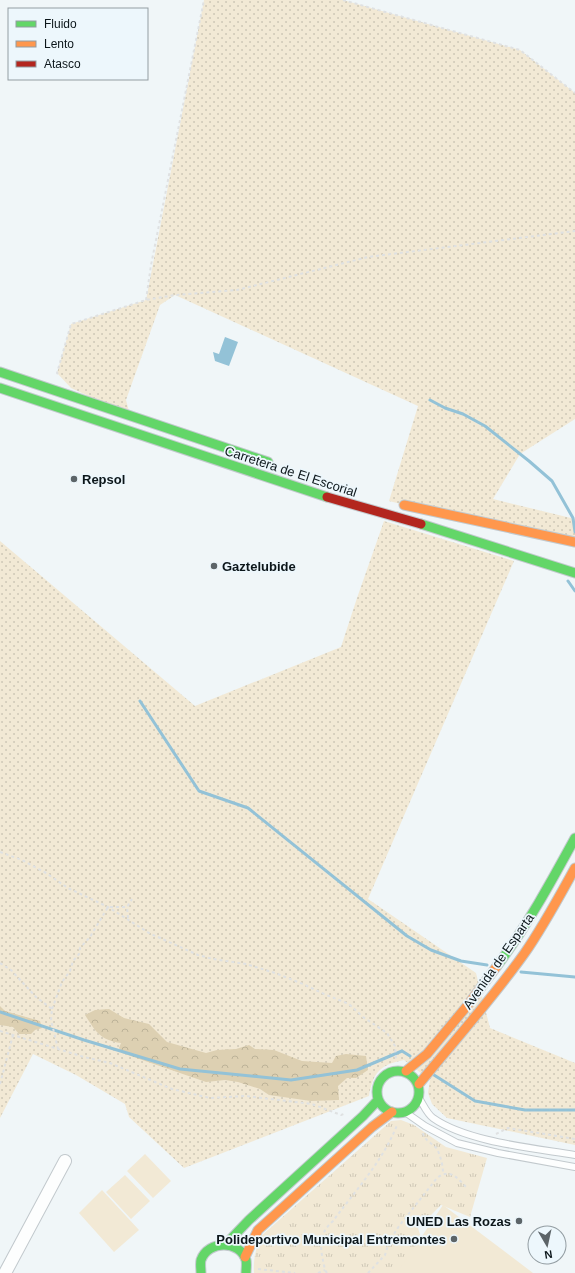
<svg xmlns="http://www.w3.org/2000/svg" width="575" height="1273" viewBox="0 0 575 1273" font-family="Helvetica,sans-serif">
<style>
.grass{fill:url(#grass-dots)}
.forest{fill:url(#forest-crowns)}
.park{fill:url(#park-tufts)}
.pitch{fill:#f2e9d5}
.water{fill:#93c2d7}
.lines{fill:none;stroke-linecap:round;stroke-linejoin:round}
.stream{stroke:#93c2d7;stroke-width:3}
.lane-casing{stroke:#c2c9cd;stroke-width:8}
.street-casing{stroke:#c2c9cd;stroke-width:14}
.fast-casing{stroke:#c2c9cd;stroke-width:11}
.slow-casing{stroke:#c2c9cd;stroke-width:11}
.jam-casing{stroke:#c2c9cd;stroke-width:11}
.path{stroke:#dfe1e2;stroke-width:2;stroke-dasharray:3 3;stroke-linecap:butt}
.lane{stroke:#fdfefe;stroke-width:6}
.street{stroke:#fdfefe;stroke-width:12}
.fast{stroke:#63d668;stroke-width:9}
.slow{stroke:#ff974d;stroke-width:9}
.jam{stroke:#b3261e;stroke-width:9}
.poi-dot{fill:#5c6468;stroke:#edf7fc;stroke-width:1.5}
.labels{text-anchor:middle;stroke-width:3.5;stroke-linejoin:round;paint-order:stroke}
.street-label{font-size:13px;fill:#0c161a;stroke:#edf7fc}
.poi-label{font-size:13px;font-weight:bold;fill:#0c161a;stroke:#edf7fc;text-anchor:start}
</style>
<defs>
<pattern id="grass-dots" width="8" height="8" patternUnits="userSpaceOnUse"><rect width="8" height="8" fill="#f2e9d5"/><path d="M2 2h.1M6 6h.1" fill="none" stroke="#cec7b6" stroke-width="1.8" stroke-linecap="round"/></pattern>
<pattern id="forest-crowns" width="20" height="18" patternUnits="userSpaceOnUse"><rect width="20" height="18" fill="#ddd0b2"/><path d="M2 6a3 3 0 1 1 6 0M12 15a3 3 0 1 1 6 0" fill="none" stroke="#bcb298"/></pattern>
<pattern id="park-tufts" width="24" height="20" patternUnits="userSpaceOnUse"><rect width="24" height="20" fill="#f2e9d5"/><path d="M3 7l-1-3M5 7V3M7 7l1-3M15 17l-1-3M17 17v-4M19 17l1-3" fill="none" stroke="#cec7b6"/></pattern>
</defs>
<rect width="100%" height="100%" fill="#f0f6f8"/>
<path class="grass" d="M 204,0 L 343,0 L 520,50 L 575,93 L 575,419 L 520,454 L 493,499 L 575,519 L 575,542 L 401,504 L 389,501 L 418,406 L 175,295 L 160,305 L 126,400 L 130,415 L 71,388 L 57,373 L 71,324 L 146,300 Z
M 384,521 L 514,561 L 368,899 L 476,973 L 490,1028 L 575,1063 L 575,1145 L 447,1118 L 432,1104 L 428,1093 L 430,1080 L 404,1060 C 380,1065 373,1072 369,1096 L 184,1168 L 129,1117 L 125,1104 L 76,1075 L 33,1054 L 0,1118 L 0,541 L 195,706 L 341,647 L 357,598 Z"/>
<path class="forest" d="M 0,1006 L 5,1011 L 40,1021 L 42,1028 L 35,1030 L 31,1034 L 19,1034 L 13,1027 L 0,1025 Z
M 109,1009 L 124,1018 L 149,1024 L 167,1042 L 206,1053 L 217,1050 L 236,1049 L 249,1045 L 255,1049 L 274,1050 L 302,1061 L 332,1063 L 336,1056 L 346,1054 L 366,1056 L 368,1070 L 356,1078 L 347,1078 L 338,1086 L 339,1100 L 311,1101 L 269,1095 L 260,1089 L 238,1082 L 225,1080 L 206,1082 L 122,1053 L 119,1048 L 121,1043 C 100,1040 96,1032 85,1015 L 95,1010 Z"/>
<path class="park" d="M 401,1120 L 414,1125 L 446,1147 L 487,1158 L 470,1217 L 441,1205 L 418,1228 L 423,1244 L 401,1273 L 254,1273 C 253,1260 256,1249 260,1237 L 391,1121 Z"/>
<path class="pitch" d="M 145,1154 L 171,1181 L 153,1198 L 127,1171 Z
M 125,1175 L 150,1201 L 131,1219 L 106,1192 Z
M 102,1190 L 139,1230 L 114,1252 L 79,1213 Z
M 443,1205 L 533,1273 L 397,1273 Z"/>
<path class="water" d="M 225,337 L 238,342 L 229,366 L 215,361 L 213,352 L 219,354 Z"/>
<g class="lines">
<path class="stream" d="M 430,400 L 445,408 L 463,414 L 485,426 L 529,461 L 552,481 L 573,518 L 575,532
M 568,581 L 575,591
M 140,701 L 199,791 L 248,808 L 407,936 L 431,950 L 461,961 L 487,965
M 521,972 L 575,977
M 0,1012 L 84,1040 L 180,1069 L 291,1080 L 357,1070 L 402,1051 L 410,1056
M 434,1075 L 475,1101 L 525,1110 L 575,1110"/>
<defs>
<path id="lane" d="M 419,1098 C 423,1104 427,1114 433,1118 C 467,1142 533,1148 575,1155
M 405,1112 L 425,1126 L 457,1143 L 498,1153 L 575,1167"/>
<path id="street" d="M 5,1273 L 65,1161"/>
<path id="fast" d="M 0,372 L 268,462
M 0,388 L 327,497
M 421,524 L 575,573
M 497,966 C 527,926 551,882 575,838
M377 1092a21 21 0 1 1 42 0a21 21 0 1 1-42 0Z
M 226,1244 L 249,1220 L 363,1116 L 378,1100
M 201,1273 C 201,1269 200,1264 201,1260 C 208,1240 240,1240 246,1260 C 247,1264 246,1269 246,1273"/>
<path id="slow" d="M 404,505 L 575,542
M 406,1071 L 427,1054 L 467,1006 L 497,966
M 419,1084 C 454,1041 492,999 524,954 C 543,927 559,897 575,868
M 245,1257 L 258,1230 L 372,1127 L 392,1112"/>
<path id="jam" d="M 327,497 L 421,524"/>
</defs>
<use href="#lane" class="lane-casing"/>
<use href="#street" class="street-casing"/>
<use href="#fast" class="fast-casing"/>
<use href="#slow" class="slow-casing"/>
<use href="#jam" class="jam-casing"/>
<path class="path" d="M 343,0 L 520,50 L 575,93
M 146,300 L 151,265 L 204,0
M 58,374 L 57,373 L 71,324 L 146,300 L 175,295 L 237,290 L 368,257 L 575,231
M 0,852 L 22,860 L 46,873 L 68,888 L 108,907 L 149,933 L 198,955 L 213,959 L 246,964 L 275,973 L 303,984 L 324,994 L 349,1004 L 363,1017 L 387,1033 L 395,1046 L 396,1061
M 128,918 L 127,907 L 132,899
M 0,963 L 11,970 L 36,997 L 52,1009 L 51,1020 L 58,1049
M 52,1009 L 62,982 L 70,971 L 73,961 L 79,954 L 80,948 L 90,937 L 108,907 L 127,907
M 0,1031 L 84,1057 L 110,1063 L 172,1089 L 210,1098 L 246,1096 L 312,1104 L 341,1115 L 346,1113
M 0,1084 L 13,1035
M 423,1133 C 424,1141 433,1143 437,1149 C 441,1157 443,1166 443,1174
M 496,1134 L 508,1128 L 575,1139
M 258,1269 L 295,1273
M 318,1273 L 325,1270
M 327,1273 L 325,1270 C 321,1251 316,1236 333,1221 C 355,1191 383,1161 397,1125
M 368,1273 L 385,1255 L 389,1242 L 399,1226 L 437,1178 C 451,1167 459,1180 468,1189"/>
<use href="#lane" class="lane"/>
<use href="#street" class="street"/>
<use href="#fast" class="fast"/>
<use href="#slow" class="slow"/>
<use href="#jam" class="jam"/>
</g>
<g class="poi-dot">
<circle cx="74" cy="479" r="4"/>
<circle cx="214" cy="566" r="4"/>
<circle cx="519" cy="1221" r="4"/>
<circle cx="454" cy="1239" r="4"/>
</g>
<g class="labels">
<g class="street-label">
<text transform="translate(291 471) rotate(18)" y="5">Carretera de El Escorial</text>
<text transform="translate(498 961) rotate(-55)" y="5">Avenida de Esparta</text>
</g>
<g class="poi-label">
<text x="82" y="484">Repsol</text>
<text x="222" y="571">Gaztelubide</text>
<text x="511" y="1226" text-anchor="end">UNED Las Rozas</text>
<text x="446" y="1244" text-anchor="end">Polideportivo Municipal Entremontes</text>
</g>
</g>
<rect x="8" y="8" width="140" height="72" fill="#edf7fc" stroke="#939da2"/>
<rect x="16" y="21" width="20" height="6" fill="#63d668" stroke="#939da2"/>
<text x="44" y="28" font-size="12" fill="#0c161a">Fluido</text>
<rect x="16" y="41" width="20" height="6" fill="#ff974d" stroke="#939da2"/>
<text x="44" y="48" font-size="12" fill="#0c161a">Lento</text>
<rect x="16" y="61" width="20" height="6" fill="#b3261e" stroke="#939da2"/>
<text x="44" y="68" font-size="12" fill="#0c161a">Atasco</text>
<g transform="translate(547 1245) rotate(171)"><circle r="19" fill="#edf7fc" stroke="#939da2"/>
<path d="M0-3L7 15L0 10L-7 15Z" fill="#5c6468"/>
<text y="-6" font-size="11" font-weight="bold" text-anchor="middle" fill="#0c161a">N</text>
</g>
</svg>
